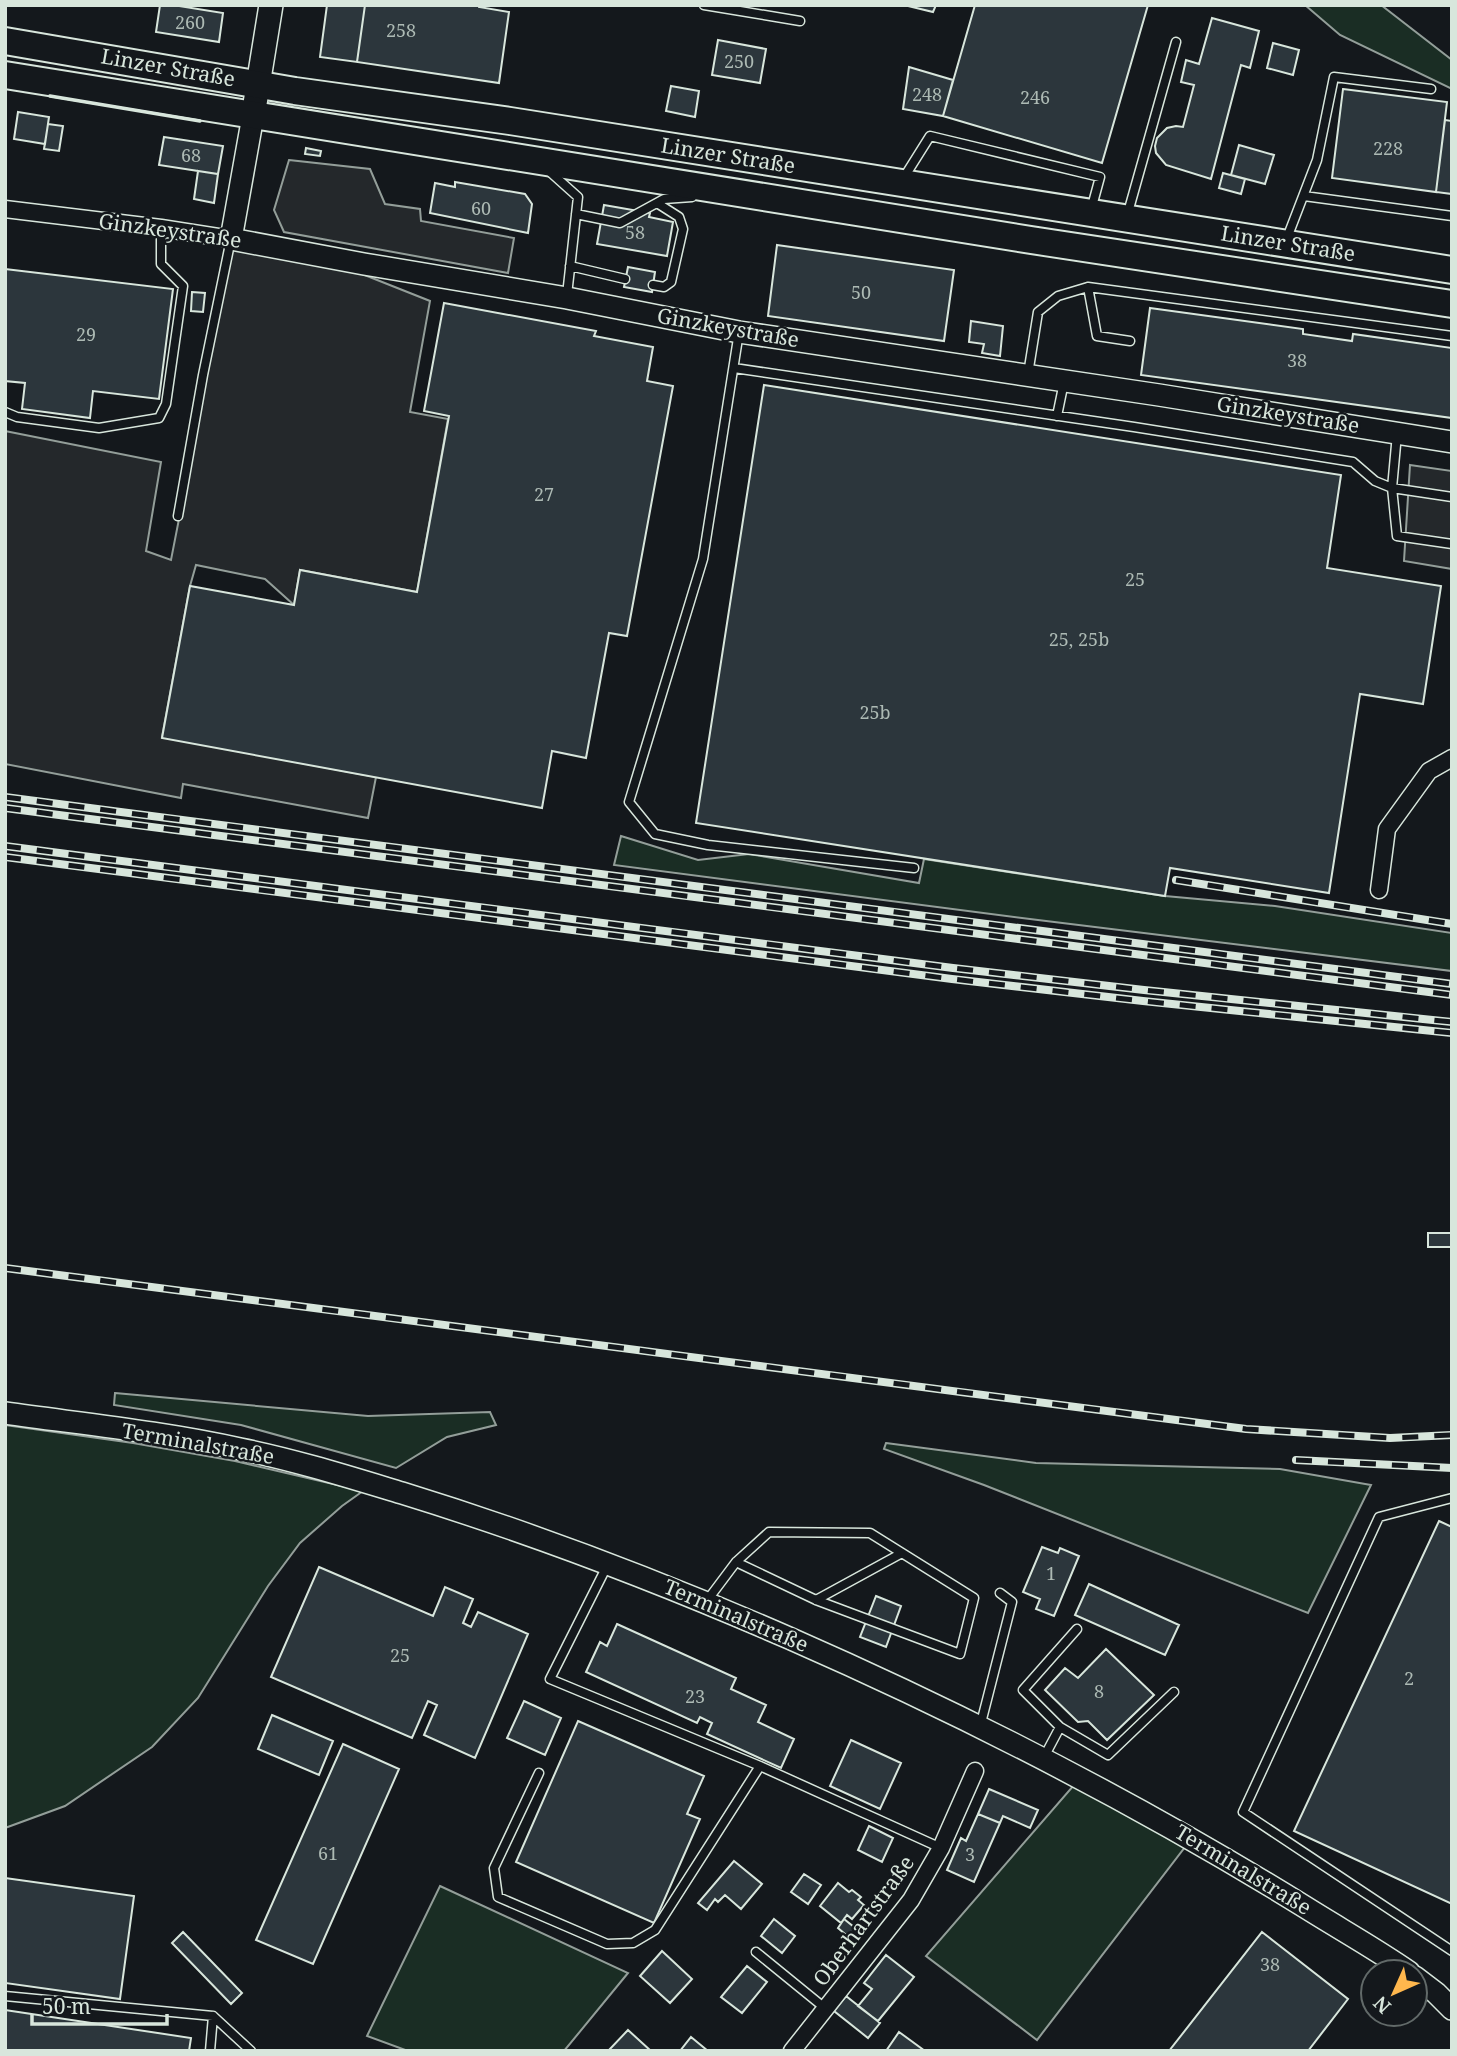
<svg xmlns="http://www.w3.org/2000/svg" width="1457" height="2056" viewBox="0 0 1457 2056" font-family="'Noto Serif',serif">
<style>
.green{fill:#1a2d24;stroke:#939e99;stroke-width:2}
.parking{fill:#24282b;stroke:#939e99;stroke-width:2}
.building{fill:#2c363c;stroke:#d8e6dc;stroke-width:2}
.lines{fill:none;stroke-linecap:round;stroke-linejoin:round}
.service-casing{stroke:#d8e6dc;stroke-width:11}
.minor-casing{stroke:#d8e6dc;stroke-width:19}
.tertiary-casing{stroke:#d8e6dc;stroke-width:24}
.secondary-casing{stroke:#d8e6dc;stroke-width:26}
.primary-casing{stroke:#d8e6dc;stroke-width:30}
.service{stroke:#14181c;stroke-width:8}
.minor{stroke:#14181c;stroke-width:16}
.tertiary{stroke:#14181c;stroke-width:21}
.secondary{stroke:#14181c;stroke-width:23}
.primary{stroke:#14181c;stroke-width:26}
.rail-casing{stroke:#d8e6dc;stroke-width:8}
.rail{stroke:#14181c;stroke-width:5;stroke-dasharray:16;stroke-linecap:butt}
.wall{stroke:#d8e6dc;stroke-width:3.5}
.labels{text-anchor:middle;stroke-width:5;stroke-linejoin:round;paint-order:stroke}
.number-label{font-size:18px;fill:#adbab4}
.street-label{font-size:21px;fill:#d8e6dc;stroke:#14181c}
</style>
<rect width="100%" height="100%" fill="#14181c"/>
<path class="green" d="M 1305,5 L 1381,5 L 1452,60 L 1452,89 L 1340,35 Z
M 621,836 L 698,860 L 749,854 L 919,883 L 924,859 L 1165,896 L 1275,906 L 1452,933 L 1452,971 L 1038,920 L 614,865 Z
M 115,1393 L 368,1416 L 490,1412 L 496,1425 L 447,1437 L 396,1468 L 241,1425 L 114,1405 Z
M 5,1425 L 133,1443 L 235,1461 L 363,1491 L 342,1506 L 300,1543 L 268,1586 L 198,1698 L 152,1747 L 65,1806 L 5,1828 Z
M 886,1443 L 1036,1463 L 1280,1469 L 1371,1485 L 1308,1613 L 984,1485 L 884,1449 Z
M 1074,1785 L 1185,1847 L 1037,2040 L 926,1956 Z
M 440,1886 L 628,1973 L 564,2051 L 408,2051 L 367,2036 Z"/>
<path class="parking" d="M 289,160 L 370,169 L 385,204 L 420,209 L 421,221 L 514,238 L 508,273 L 284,232 L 274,210 Z
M 232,247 L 352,270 L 430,301 L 410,412 L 448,419 L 417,592 L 300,570 L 294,605 L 265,579 L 196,565 L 190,586 L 162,737 L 376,777 L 368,818 L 183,784 L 181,798 L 5,764 L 5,431 L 161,462 L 146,551 L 171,560 Z
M 1410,465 L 1452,471 L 1452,569 L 1404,561 Z"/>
<path class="building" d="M 160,5 L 173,5 L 223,13 L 219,42 L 156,32 Z
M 327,5 L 365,5 L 357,62 L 320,57 Z
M 365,5 L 479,5 L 479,7 L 509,12 L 499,83 L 357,62 Z
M 904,5 L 936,5 L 933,12 Z
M 975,5 L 1148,5 L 1102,163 L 943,116 Z
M 1212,18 L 1259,31 L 1250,68 L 1241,65 L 1211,179 L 1166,165 L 1156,153 L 1155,146 L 1157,138 L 1167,128 L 1176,126 L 1183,127 L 1194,85 L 1181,82 L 1186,60 L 1199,64 Z
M 718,40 L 766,49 L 760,83 L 712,75 Z
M 1273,43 L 1299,50 L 1293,75 L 1267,68 Z
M 909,67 L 953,80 L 943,116 L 903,109 Z
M 671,86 L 699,91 L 695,117 L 666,111 Z
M 1343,89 L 1447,102 L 1436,192 L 1332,178 Z
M 18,112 L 49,117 L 45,144 L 14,139 Z
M 1445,120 L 1452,121 L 1452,194 L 1436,192 Z
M 48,124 L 63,126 L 59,151 L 44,149 Z
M 164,137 L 223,146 L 218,174 L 159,165 Z
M 1239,145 L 1274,155 L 1265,184 L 1231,175 Z
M 306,148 L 321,151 L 320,156 L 305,154 Z
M 198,171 L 218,174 L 214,203 L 194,199 Z
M 1223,173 L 1245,179 L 1241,194 L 1219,188 Z
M 455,182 L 525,194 L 532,204 L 528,233 L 430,213 L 435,183 L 455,187 Z
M 604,205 L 650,213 L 649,217 L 673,222 L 667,256 L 597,244 Z
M 777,245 L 954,270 L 944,341 L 768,316 Z
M 628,267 L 655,272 L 652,292 L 624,287 Z
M 5,269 L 173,289 L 159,399 L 93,391 L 90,418 L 22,409 L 25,383 L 5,381 Z
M 192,292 L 205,293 L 203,312 L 191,311 Z
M 444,303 L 596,331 L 594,336 L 653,347 L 647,381 L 673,386 L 627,636 L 609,633 L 586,758 L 552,751 L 542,808 L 162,738 L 190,586 L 294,605 L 300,570 L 417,592 L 449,416 L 424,411 Z
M 1150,308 L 1303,329 L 1303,334 L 1352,341 L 1353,334 L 1452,348 L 1452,418 L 1141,375 Z
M 971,321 L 1003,326 L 1000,356 L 982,353 L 984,344 L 969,342 Z
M 764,385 L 1341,475 L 1327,568 L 1441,586 L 1423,704 L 1360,694 L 1329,893 L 1170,868 L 1165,896 L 696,823 Z
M 1428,1233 L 1452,1233 L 1452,1247 L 1428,1247 Z
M 1439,1521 L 1452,1527 L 1452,1904 L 1294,1831 Z
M 1042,1547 L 1058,1553 L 1060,1548 L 1079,1556 L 1054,1616 L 1036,1609 L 1040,1599 L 1023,1592 Z
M 319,1567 L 433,1616 L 445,1587 L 473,1599 L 463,1623 L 471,1627 L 478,1612 L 528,1634 L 475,1758 L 424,1735 L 437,1705 L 428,1701 L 412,1738 L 271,1677 Z
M 1089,1584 L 1179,1625 L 1165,1655 L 1075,1615 Z
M 876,1596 L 901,1606 L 886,1647 L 860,1637 Z
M 617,1624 L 736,1678 L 731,1689 L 766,1705 L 758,1722 L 794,1739 L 781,1768 L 707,1734 L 712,1723 L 700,1717 L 697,1723 L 586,1672 L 600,1642 L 607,1646 Z
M 1106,1649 L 1154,1695 L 1107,1740 L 1088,1721 L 1078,1722 L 1045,1690 L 1065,1668 L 1078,1678 Z
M 524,1701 L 561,1718 L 545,1755 L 507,1738 Z
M 272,1715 L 333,1741 L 319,1775 L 258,1749 Z
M 578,1721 L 704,1776 L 687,1814 L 700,1819 L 654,1923 L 516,1862 Z
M 851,1740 L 901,1763 L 880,1809 L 830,1786 Z
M 343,1744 L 399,1769 L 313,1964 L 256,1940 Z
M 989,1789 L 1038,1810 L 1030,1828 L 1003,1816 L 1000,1823 L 978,1814 Z
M 978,1814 L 1000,1823 L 974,1882 L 947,1870 L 961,1838 L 966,1841 Z
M 869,1826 L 893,1838 L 882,1862 L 858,1850 Z
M 734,1861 L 762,1884 L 741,1909 L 725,1895 L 718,1902 L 715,1899 L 707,1910 L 698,1903 Z
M 804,1874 L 821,1885 L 808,1904 L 791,1892 Z
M 5,1878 L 134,1896 L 120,1999 L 5,1983 Z
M 838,1883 L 849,1892 L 852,1890 L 861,1897 L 858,1900 L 864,1905 L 852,1919 L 847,1915 L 841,1923 L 820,1906 Z
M 774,1919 L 795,1936 L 782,1953 L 761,1936 Z
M 844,1919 L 859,1931 L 852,1940 L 838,1928 Z
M 183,1932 L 242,1993 L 231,2004 L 172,1943 Z
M 1262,1932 L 1348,1999 L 1308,2051 L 1169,2051 Z
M 662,1951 L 692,1979 L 670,2003 L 640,1976 Z
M 886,1955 L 914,1977 L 878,2021 L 858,2006 L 872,1989 L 864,1983 Z
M 747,1966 L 767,1982 L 742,2013 L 721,1997 Z
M 846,1996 L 880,2023 L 868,2038 L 834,2011 Z
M 5,2010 L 191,2038 L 189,2051 L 5,2051 Z
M 628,2030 L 651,2051 L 608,2051 Z
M 899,2032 L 925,2051 L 886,2051 Z
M 691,2037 L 708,2051 L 680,2051 Z"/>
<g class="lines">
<defs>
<path id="service" d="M 704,5 L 800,21
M 549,171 L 578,197 L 567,295
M 903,179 L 930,136 L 1100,177 L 1091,210
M 1304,196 L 1452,216
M 576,214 L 620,223 L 664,199 L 692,197
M 1127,216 L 1176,42
M 1287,238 L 1317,160 L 1334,77 L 1431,89
M 570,266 L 625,279
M 653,285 L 664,287 L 671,282 L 683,229 L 679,217 L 657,203
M 1088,287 L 1097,336 L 1130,341
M 739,332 L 703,559 L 629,802 L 655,834 L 708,845 L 914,868
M 734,368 L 1134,427 L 1353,462 L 1375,481 L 1392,488 L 1452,497
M 1028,374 L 1038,312 L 1058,296 L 1088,287 L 1452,336
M 5,412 L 17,417 L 99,428 L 159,418 L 166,404 L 183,286 L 161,264 L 161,228
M 1057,416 L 1064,382
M 1397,434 L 1392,488 L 1397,536 L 1452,544
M 178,516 L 203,375 L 231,239
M 1452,1498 L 1379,1517 L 1243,1812 L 1452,1951
M 607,1566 L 550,1679 L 760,1766 L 941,1848
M 816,1600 L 902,1553
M 706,1602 L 736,1562 L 769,1532 L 870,1533 L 974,1598 L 960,1654 L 816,1600 L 736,1562
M 980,1727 L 1012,1602 L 1000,1593
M 1060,1727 L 1023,1690 L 1077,1629
M 1043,1759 L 1060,1727 L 1108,1755 L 1174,1692
M 539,1773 L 494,1868 L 498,1897 L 607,1944 L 633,1943 L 655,1930 L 760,1766
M 756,1952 L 826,2009
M 5,1996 L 213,2016 L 210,2051
M 213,2016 L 251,2051"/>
<path id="minor" d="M 5,209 L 161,228 L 231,239
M 1379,890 L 1387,829 L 1429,771 L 1452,758
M 792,2051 L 911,1900 L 941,1848 L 975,1771"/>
<path id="tertiary" d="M 253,116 L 231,239 L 364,264 L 567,298 L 739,332 L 1159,395 L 1452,442
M 5,1413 C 83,1424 163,1432 240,1449 C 295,1460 349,1477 402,1493 C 535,1534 663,1583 789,1638 C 967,1716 1140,1805 1305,1907 C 1340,1929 1376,1949 1409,1972
M 1415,1977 L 1436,1993 L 1452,2009"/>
<path id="secondary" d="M 253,116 L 271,5"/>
<path id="primary" d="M 5,41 L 295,91 L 510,121 L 1452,270
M 5,75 L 1031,240 L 1452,304"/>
</defs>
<use href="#service" class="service-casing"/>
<use href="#minor" class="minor-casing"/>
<use href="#tertiary" class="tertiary-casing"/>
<use href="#secondary" class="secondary-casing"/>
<use href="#primary" class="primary-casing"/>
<use href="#service" class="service"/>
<use href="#minor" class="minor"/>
<use href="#tertiary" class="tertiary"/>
<use href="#secondary" class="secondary"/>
<use href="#primary" class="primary"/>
<defs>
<path id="rail" d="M 5,797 L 1452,984
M 5,808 L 1452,995
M 5,846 L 953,968 L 1144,990 L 1452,1022
M 5,857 L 952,979 L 1143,1001 L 1452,1033
M 1176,880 L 1452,924
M 5,1268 L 1246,1429 L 1390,1438 L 1452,1435
M 1296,1460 L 1452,1468"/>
</defs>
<use href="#rail" class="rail-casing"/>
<use href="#rail" class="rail"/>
<path class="wall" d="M 50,96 L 200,121"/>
</g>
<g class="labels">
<g class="number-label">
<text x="190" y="29">260</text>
<text x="401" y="37">258</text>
<text x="739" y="68">250</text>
<text x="927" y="101">248</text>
<text x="1035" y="104">246</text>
<text x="1388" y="155">228</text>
<text x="191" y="162">68</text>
<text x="481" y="215">60</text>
<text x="635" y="239">58</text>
<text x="861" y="299">50</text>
<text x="86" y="341">29</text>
<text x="1297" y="367">38</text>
<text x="544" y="501">27</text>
<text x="1135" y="586">25</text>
<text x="1079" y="646">25, 25b</text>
<text x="875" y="719">25b</text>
<text x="1051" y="1580">1</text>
<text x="400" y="1662">25</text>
<text x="1409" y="1685">2</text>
<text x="1099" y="1698">8</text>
<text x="695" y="1703">23</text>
<text x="328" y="1860">61</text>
<text x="970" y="1861">3</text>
<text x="1270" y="1971">38</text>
</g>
<g class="street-label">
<text transform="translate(168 68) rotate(10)" y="7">Linzer Straße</text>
<text transform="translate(728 156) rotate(9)" y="7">Linzer Straße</text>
<text transform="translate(170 231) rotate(8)" y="7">Ginzkeystraße</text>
<text transform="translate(1288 244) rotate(9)" y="7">Linzer Straße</text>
<text transform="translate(728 328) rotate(10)" y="7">Ginzkeystraße</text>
<text transform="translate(1288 415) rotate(9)" y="7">Ginzkeystraße</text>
<text transform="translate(198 1444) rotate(10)" y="7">Terminalstraße</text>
<text transform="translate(736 1616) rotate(23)" y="7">Terminalstraße</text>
<text transform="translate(1243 1870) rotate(31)" y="7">Terminalstraße</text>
<text transform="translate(864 1921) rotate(-54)" y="7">Oberhartstraße</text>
</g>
</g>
<rect width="1457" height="2056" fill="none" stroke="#d8e6dc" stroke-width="14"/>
<g transform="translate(1394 1993) rotate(225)"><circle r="33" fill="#14181c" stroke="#626a69" stroke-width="2"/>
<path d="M0-5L12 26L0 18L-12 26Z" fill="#ffb74d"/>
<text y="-10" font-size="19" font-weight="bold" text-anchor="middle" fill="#d8e6dc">N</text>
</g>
<path d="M32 2014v10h135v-10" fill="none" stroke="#d8e6dc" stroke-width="3.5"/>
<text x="42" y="2014" font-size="21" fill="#d8e6dc" stroke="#14181c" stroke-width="5" paint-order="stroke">50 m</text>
</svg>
